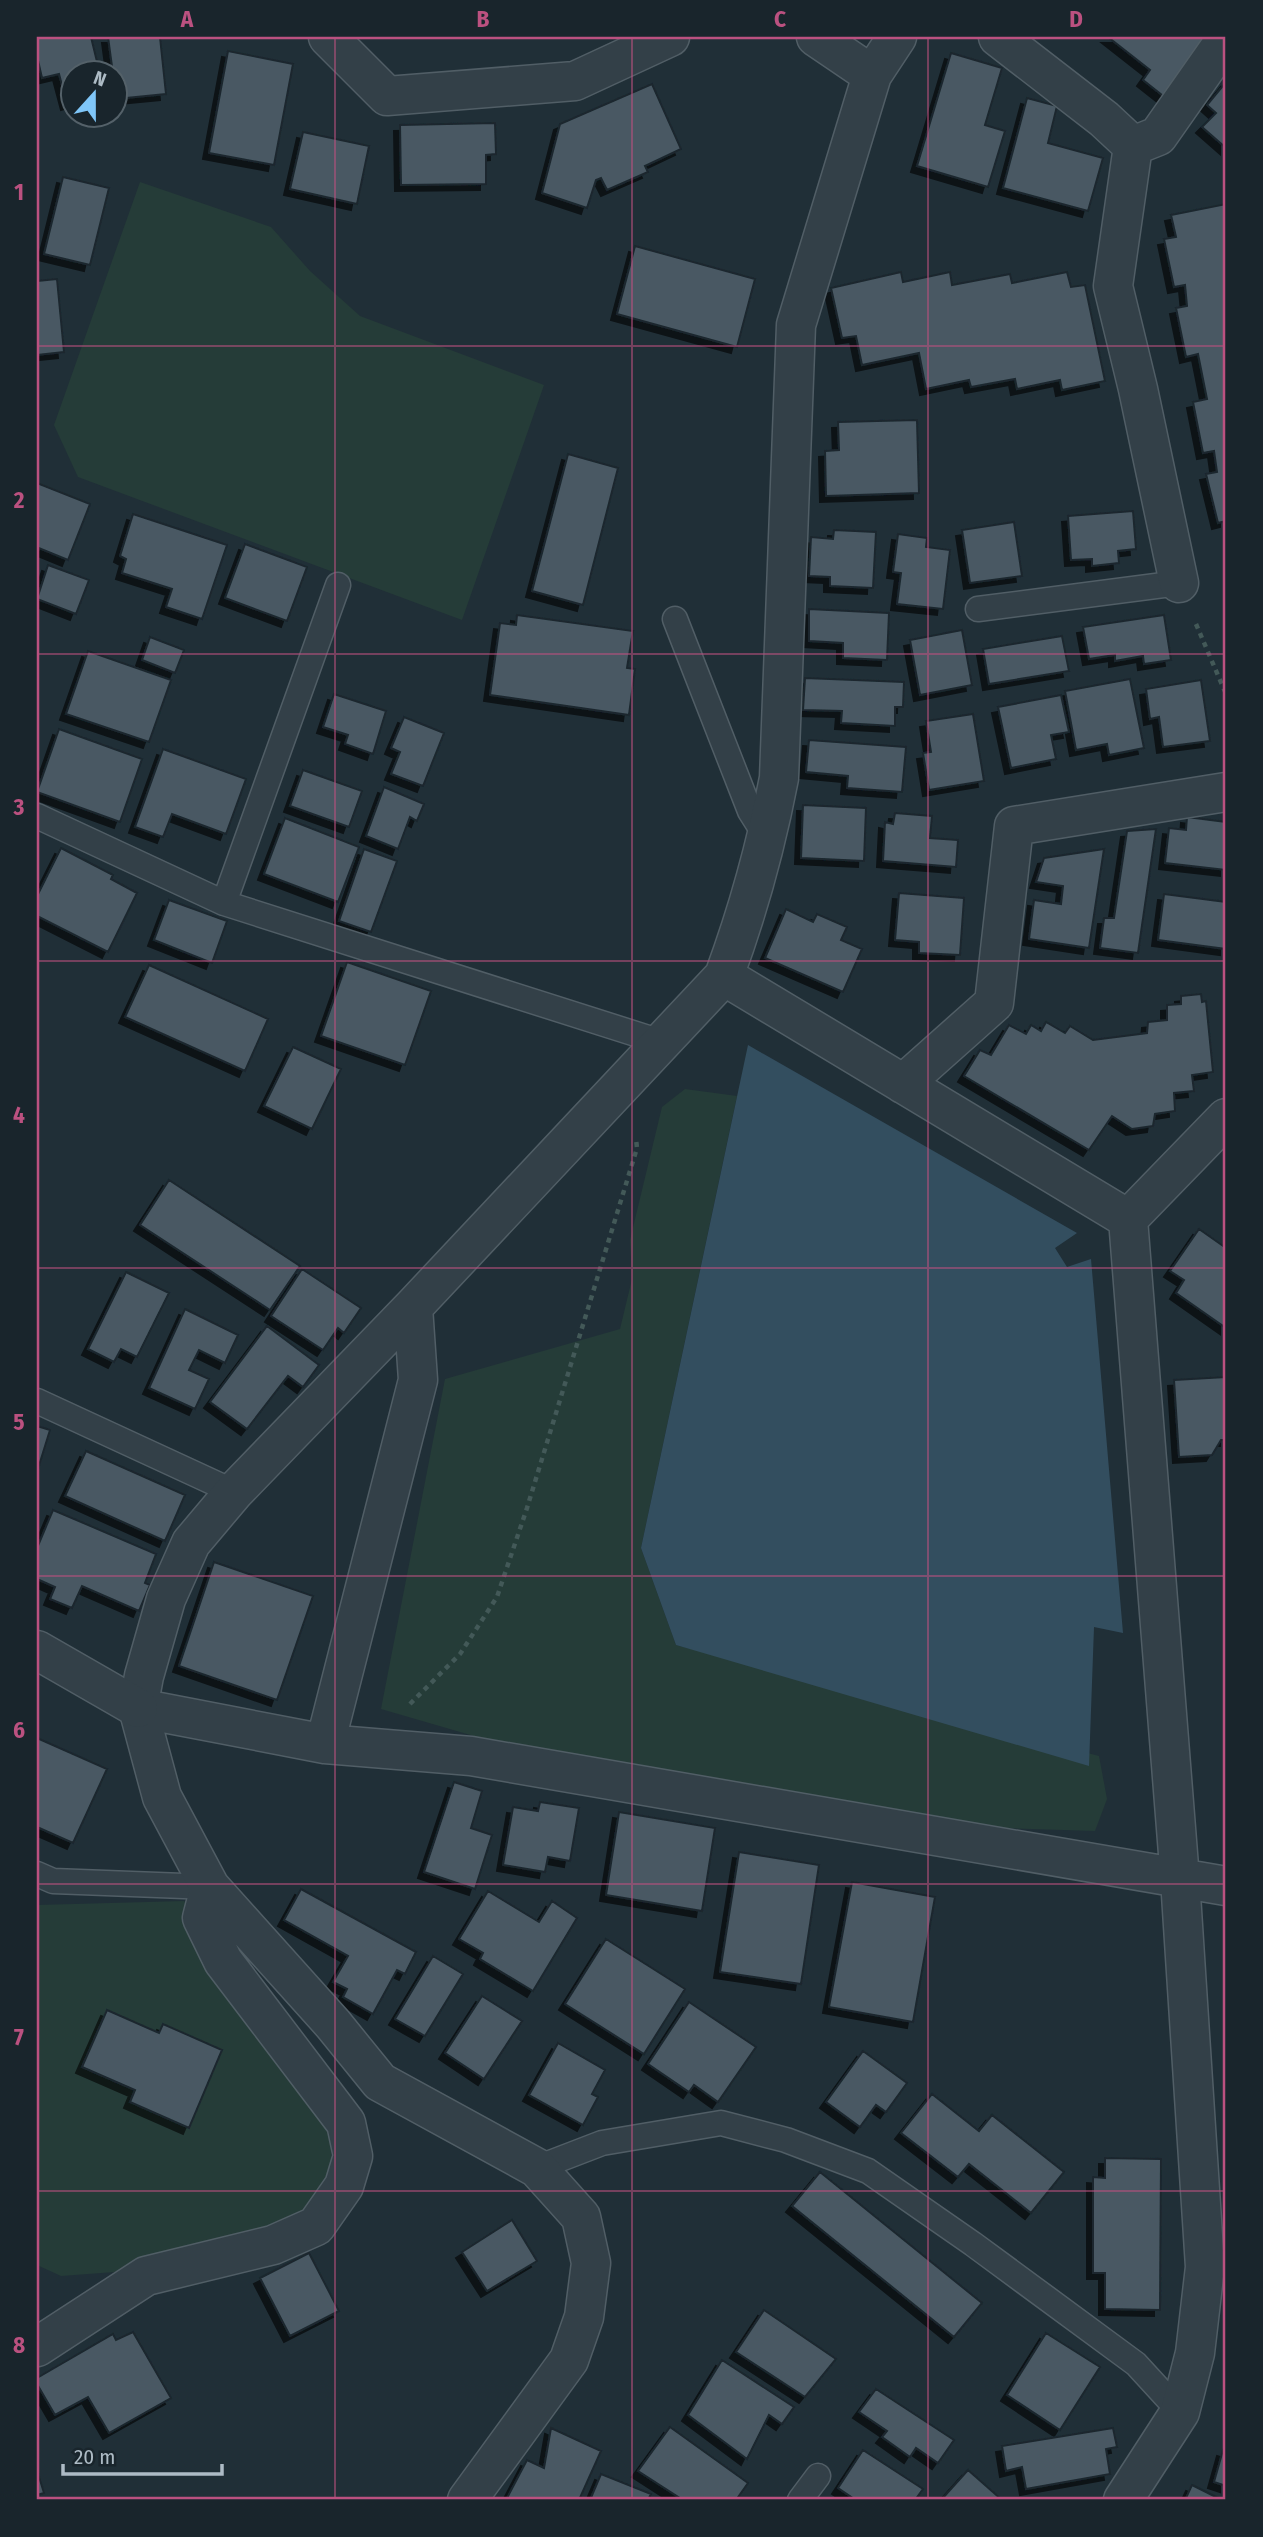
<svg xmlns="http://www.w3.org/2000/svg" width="1263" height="2537" viewBox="0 0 1263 2537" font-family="'Fira Sans Condensed',sans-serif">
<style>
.green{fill:#253c38}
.water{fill:#334e5f}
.building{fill:#485963;stroke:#1b272e;stroke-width:2;filter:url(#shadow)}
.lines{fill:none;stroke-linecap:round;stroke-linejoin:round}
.service-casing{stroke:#515e66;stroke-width:27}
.minor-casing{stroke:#515e66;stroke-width:41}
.tertiary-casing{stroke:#515e66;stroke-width:41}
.path{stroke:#435958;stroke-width:4.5;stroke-dasharray:5 5;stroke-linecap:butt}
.service{stroke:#334048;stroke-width:24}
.minor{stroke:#334048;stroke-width:38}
.tertiary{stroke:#334048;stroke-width:38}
.grid{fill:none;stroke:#bb5180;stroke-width:2;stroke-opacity:0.55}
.neatline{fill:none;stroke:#bb5180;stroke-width:2.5}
.grid-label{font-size:23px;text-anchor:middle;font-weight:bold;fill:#bb5180}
</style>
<defs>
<filter id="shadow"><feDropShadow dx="-6" dy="6" stdDeviation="0" flood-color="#0009"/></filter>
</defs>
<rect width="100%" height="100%" fill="#202f37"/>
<path class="green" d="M 140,182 L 271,227 L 310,271 L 360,316 L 544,385 L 462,620 L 78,477 L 54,425 Z
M 685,1089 L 737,1096 L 641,1548 L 676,1645 L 1099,1756 L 1107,1799 L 1095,1831 L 999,1828 L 522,1750 L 381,1709 L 445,1379 L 620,1329 L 632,1279 L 630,1240 L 662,1107 Z
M 184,1901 L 335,2074 L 330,2185 L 283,2231 L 115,2272 L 61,2276 L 37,2265 L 37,1905 Z"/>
<path class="water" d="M 748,1045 L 1077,1233 L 1055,1248 L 1067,1267 L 1091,1259 L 1123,1633 L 1094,1627 L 1089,1766 L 676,1645 L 641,1548 Z"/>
<path class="building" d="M 37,37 L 91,37 L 100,74 L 74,74 L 74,102 L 67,104 L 59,74 L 42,78 L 37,56 Z
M 108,37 L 160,37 L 166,94 L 116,99 L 116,74 L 113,74 Z
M 1108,37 L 1204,37 L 1167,99 L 1143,80 L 1150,70 Z
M 228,51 L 293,64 L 274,165 L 209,153 Z
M 951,53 L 1002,68 L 985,125 L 1005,131 L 988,187 L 917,166 Z
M 1226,82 L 1226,148 L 1202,127 L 1216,113 L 1207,105 Z
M 652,84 L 681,149 L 645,166 L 648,172 L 607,190 L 601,178 L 596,180 L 587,208 L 542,193 L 560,124 Z
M 1027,98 L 1057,106 L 1048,143 L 1103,158 L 1088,211 L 1003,188 Z
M 495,123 L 496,154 L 486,155 L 486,184 L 401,185 L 400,125 Z
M 303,132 L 369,146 L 357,204 L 290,189 Z
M 63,177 L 109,188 L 90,265 L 44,254 Z
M 1226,204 L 1226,521 L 1218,523 L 1206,474 L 1217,472 L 1214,451 L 1203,453 L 1193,402 L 1207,399 L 1198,354 L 1186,357 L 1176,308 L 1187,306 L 1185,285 L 1174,287 L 1164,239 L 1176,237 L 1171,215 Z
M 635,246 L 755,279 L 737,347 L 617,314 Z
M 901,272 L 903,282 L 950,272 L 952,285 L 1010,274 L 1012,283 L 1067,272 L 1071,287 L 1085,285 L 1105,381 L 1062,390 L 1060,380 L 1017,389 L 1015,379 L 971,387 L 969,380 L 926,389 L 919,353 L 862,365 L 856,336 L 842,338 L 831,288 Z
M 57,279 L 64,352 L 37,355 L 37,281 Z
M 917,420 L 919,493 L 826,496 L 825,451 L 839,450 L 838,422 Z
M 568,454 L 618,468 L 583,605 L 532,591 Z
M 37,483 L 90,504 L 68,560 L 39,548 L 37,554 Z
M 1133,511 L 1136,549 L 1118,551 L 1119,563 L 1092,566 L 1092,559 L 1071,560 L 1068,516 Z
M 133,514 L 227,545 L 202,619 L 166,607 L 172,589 L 122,573 L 126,559 L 120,556 Z
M 1014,522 L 1022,576 L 970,583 L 962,530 Z
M 834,530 L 876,532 L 873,588 L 830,586 L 830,577 L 809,576 L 811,537 L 833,539 Z
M 898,534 L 927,538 L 926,547 L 950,550 L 943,609 L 897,604 L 901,573 L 893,572 Z
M 245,544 L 307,567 L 287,621 L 225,598 Z
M 48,565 L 89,580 L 76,614 L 37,599 Z
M 809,609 L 889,613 L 887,660 L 843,658 L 843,643 L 809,641 Z
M 517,615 L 633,631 L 627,668 L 635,669 L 629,715 L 490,695 L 500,623 L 516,625 Z
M 1164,615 L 1171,660 L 1144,664 L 1143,656 L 1115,661 L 1115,655 L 1089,659 L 1083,627 Z
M 962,630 L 972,685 L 920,695 L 910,640 Z
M 1062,636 L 1069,671 L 989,684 L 983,649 Z
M 150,637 L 184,650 L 175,673 L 142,660 Z
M 88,651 L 171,680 L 149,742 L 66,714 Z
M 805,678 L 904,682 L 903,707 L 895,707 L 895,726 L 841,723 L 842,711 L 803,710 Z
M 1130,679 L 1144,748 L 1109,755 L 1107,744 L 1076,750 L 1065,691 Z
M 1201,680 L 1210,741 L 1163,747 L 1159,717 L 1150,719 L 1146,689 Z
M 334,694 L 386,711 L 373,754 L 345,744 L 348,735 L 323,727 Z
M 1061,695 L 1069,732 L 1051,735 L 1056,759 L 1011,768 L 998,707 Z
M 973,714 L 984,781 L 929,790 L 923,753 L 931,752 L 926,721 Z
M 404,717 L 444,733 L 423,786 L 391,774 L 400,752 L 391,748 Z
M 59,729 L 142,759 L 120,822 L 37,792 Z
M 809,740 L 906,747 L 902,792 L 847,788 L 848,776 L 806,772 Z
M 163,749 L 246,779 L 226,834 L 172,814 L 163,837 L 135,827 Z
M 303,770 L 362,791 L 349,827 L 290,806 Z
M 384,787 L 424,804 L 417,821 L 410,817 L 398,849 L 366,836 Z
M 803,805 L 866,808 L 864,861 L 801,858 Z
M 895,813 L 932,816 L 930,838 L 958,840 L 956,867 L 883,861 L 885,822 L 893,824 Z
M 1187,817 L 1226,822 L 1226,870 L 1165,863 L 1169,828 L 1186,830 Z
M 285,818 L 359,847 L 338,902 L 264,874 Z
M 1156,829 L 1138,953 L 1100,948 L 1104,918 L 1114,918 L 1127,831 Z
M 61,848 L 113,875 L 111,879 L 137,893 L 108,952 L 37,916 L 37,896 Z
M 364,849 L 397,861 L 371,932 L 339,921 Z
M 1104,849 L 1089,948 L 1029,939 L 1034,900 L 1061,904 L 1063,886 L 1036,882 L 1044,858 Z
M 899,893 L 964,898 L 960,955 L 919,953 L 919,942 L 895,940 Z
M 1164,894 L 1226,902 L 1226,949 L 1158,940 Z
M 169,900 L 227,921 L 212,963 L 154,940 Z
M 786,909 L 813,922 L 817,914 L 847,927 L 841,940 L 862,949 L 843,992 L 765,958 Z
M 347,962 L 431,991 L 405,1065 L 321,1036 Z
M 149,965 L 268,1019 L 245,1071 L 125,1017 Z
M 1201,994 L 1202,1002 L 1206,1001 L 1213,1072 L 1192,1075 L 1194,1091 L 1174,1093 L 1175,1111 L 1155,1114 L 1153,1126 L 1132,1129 L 1112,1116 L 1089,1150 L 964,1076 L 980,1050 L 991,1055 L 1009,1025 L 1026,1034 L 1031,1025 L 1041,1031 L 1046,1022 L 1065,1033 L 1070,1026 L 1093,1040 L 1147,1033 L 1148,1022 L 1167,1020 L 1167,1005 L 1181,1004 L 1181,996 Z
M 293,1047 L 341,1069 L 312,1129 L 264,1106 Z
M 169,1180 L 300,1266 L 270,1310 L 140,1225 Z
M 1199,1229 L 1226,1248 L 1226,1328 L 1176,1293 L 1184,1280 L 1170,1271 Z
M 302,1269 L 361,1308 L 344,1333 L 338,1328 L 323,1350 L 271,1316 Z
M 126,1272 L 169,1293 L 137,1357 L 121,1349 L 114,1362 L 88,1349 Z
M 185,1309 L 238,1335 L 225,1363 L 199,1350 L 189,1370 L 209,1379 L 195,1409 L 149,1388 Z
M 267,1326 L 319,1365 L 303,1387 L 288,1376 L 247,1429 L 210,1402 Z
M 1226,1377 L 1226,1440 L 1221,1440 L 1212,1455 L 1179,1457 L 1174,1380 Z
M 37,1426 L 50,1430 L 37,1472 Z
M 86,1451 L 185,1495 L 165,1541 L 65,1496 Z
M 53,1510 L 156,1554 L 145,1583 L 150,1585 L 139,1611 L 82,1586 L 72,1608 L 50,1599 L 55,1587 L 37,1579 L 37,1548 Z
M 214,1562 L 313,1596 L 277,1700 L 179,1666 Z
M 37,1738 L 107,1769 L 73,1843 L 37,1827 Z
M 454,1782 L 482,1791 L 471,1828 L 492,1835 L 475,1889 L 424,1872 Z
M 540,1802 L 579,1808 L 570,1861 L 548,1857 L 545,1872 L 503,1865 L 513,1807 L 538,1811 Z
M 619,1812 L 715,1828 L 702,1911 L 606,1895 Z
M 739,1852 L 819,1865 L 801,1984 L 720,1972 Z
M 852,1882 L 935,1897 L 913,2022 L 829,2007 Z
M 301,1889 L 416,1952 L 405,1974 L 397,1970 L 373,2014 L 343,1997 L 347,1989 L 333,1982 L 348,1956 L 284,1920 Z
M 488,1891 L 539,1922 L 552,1901 L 577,1918 L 533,1991 L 480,1959 L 483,1953 L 459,1939 Z
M 606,1939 L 685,1989 L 644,2054 L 565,2004 Z
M 433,1956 L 463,1974 L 425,2036 L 395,2019 Z
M 482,1996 L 522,2021 L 484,2079 L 445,2053 Z
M 689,2002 L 756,2047 L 718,2102 L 694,2085 L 689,2092 L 648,2064 Z
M 107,2010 L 159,2033 L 163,2024 L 222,2050 L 189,2128 L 130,2102 L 135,2090 L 82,2067 Z
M 558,2043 L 605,2070 L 592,2094 L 598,2097 L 583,2125 L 529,2095 Z
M 863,2051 L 907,2083 L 886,2112 L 876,2105 L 860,2127 L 826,2102 Z
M 932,2094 L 979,2131 L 992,2115 L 1064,2172 L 1031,2213 L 969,2164 L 958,2177 L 901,2133 Z
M 1105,2158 L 1161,2159 L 1160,2310 L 1105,2309 L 1105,2273 L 1093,2273 L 1093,2177 L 1105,2178 Z
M 820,2172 L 982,2303 L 954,2337 L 792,2206 Z
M 512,2220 L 537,2261 L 487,2291 L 462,2252 Z
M 309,2253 L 339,2311 L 290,2336 L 260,2278 Z
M 764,2310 L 836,2359 L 805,2397 L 736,2352 Z
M 133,2332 L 171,2398 L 109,2433 L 88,2397 L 55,2415 L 37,2384 L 37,2378 L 113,2334 L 116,2340 Z
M 1046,2333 L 1100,2367 L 1060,2430 L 1007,2395 Z
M 722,2360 L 794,2407 L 782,2424 L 769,2415 L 747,2459 L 688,2415 Z
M 876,2389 L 954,2440 L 938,2463 L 916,2448 L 910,2457 L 882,2437 L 887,2431 L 859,2412 Z
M 670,2427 L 748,2483 L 736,2500 L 683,2500 L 638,2471 Z
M 551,2428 L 601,2451 L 579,2500 L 506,2500 L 527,2460 L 544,2468 Z
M 1113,2428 L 1117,2447 L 1106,2449 L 1110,2474 L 1026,2489 L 1022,2467 L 1006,2471 L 1002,2446 Z
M 863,2450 L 923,2489 L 915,2500 L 853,2500 L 854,2499 L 838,2488 Z
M 1223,2450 L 1226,2451 L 1226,2486 L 1214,2482 Z
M 37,2470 L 44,2493 L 37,2495 Z
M 968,2470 L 1002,2500 L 941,2500 Z
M 601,2474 L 651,2494 L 648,2500 L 590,2500 Z
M 1192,2485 L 1222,2500 L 1185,2500 Z"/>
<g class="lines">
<defs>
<path id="service" d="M 978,609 L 1179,583
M 675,619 L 750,811 L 767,838
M 37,816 L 224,903 L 661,1042
M 224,903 L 338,585
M 37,1401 L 234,1492
M 37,1874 L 53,1881 L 210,1887
M 537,2168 L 602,2143 L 721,2123 L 786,2140 L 868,2171 L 973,2244 L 1136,2364 L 1180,2412
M 800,2500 L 818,2476"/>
<path id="minor" d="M 328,37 L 387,96 L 575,81 L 670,37
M 816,37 L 872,75
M 998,37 L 1104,119 L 1133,146 L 1113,286 L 1138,389 L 1179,583
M 1133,146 L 1158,136 L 1226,39
M 724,976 L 1128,1219
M 903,1084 L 994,1003 L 1014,826 L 1226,792
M 138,1708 L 325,1744 L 471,1756 L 1226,1886
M 325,1744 L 418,1380 L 413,1307
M 37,2347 L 146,2276 L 273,2245 L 316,2226 L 344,2186 L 353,2156 L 346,2123 L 223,1961 L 202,1918 L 210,1887
M 467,2500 L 569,2360 L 584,2317 L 591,2263 L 581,2217 L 537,2168 L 380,2082 L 333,2024 L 210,1887 L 162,1797 L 138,1708 L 144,1676 L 166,1599 L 191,1543 L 234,1492 L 413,1307 L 724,976 C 748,911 766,846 779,778 L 796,325 L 872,75 L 897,37
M 1123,2500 L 1180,2412 L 1195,2353 L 1205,2267 L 1180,1879 L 1128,1219 L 1226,1118"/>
<path id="tertiary" d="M 37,1650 L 138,1708"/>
</defs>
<use href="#service" class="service-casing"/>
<use href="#minor" class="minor-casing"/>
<use href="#tertiary" class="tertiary-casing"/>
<path class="path" d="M 1196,624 L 1226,694
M 410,1704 L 460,1654 L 497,1597 L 527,1508 L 637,1148 L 636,1139"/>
<use href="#service" class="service"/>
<use href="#minor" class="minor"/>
<use href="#tertiary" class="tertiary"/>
</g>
<path class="grid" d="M 335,37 L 335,2500M 632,37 L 632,2500M 928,37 L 928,2500M 37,346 L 1226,346M 37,654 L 1226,654M 37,961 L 1226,961M 37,1268 L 1226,1268M 37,1576 L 1226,1576M 37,1884 L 1226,1884M 37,2191 L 1226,2191"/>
<rect width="1263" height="2537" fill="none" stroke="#19252c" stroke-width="77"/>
<g transform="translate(94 94) rotate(21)"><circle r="33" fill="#19252c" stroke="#546169" stroke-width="2"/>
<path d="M0-5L12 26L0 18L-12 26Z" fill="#7fc6f8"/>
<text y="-10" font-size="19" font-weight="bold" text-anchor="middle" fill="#adbbc5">N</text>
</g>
<path d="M63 2464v10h159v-10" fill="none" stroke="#adbbc5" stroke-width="3.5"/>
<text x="74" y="2464" font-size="21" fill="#adbbc5" stroke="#19252c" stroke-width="5" paint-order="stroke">20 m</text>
<rect x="38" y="38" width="1186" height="2460" class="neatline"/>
<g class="grid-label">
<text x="187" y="27">A</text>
<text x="483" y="27">B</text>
<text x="780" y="27">C</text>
<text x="1076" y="27">D</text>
<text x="19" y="200">1</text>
<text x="19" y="508">2</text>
<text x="19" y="815">3</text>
<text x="19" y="1123">4</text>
<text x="19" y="1430">5</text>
<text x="19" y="1738">6</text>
<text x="19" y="2045">7</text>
<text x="19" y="2353">8</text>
</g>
</svg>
